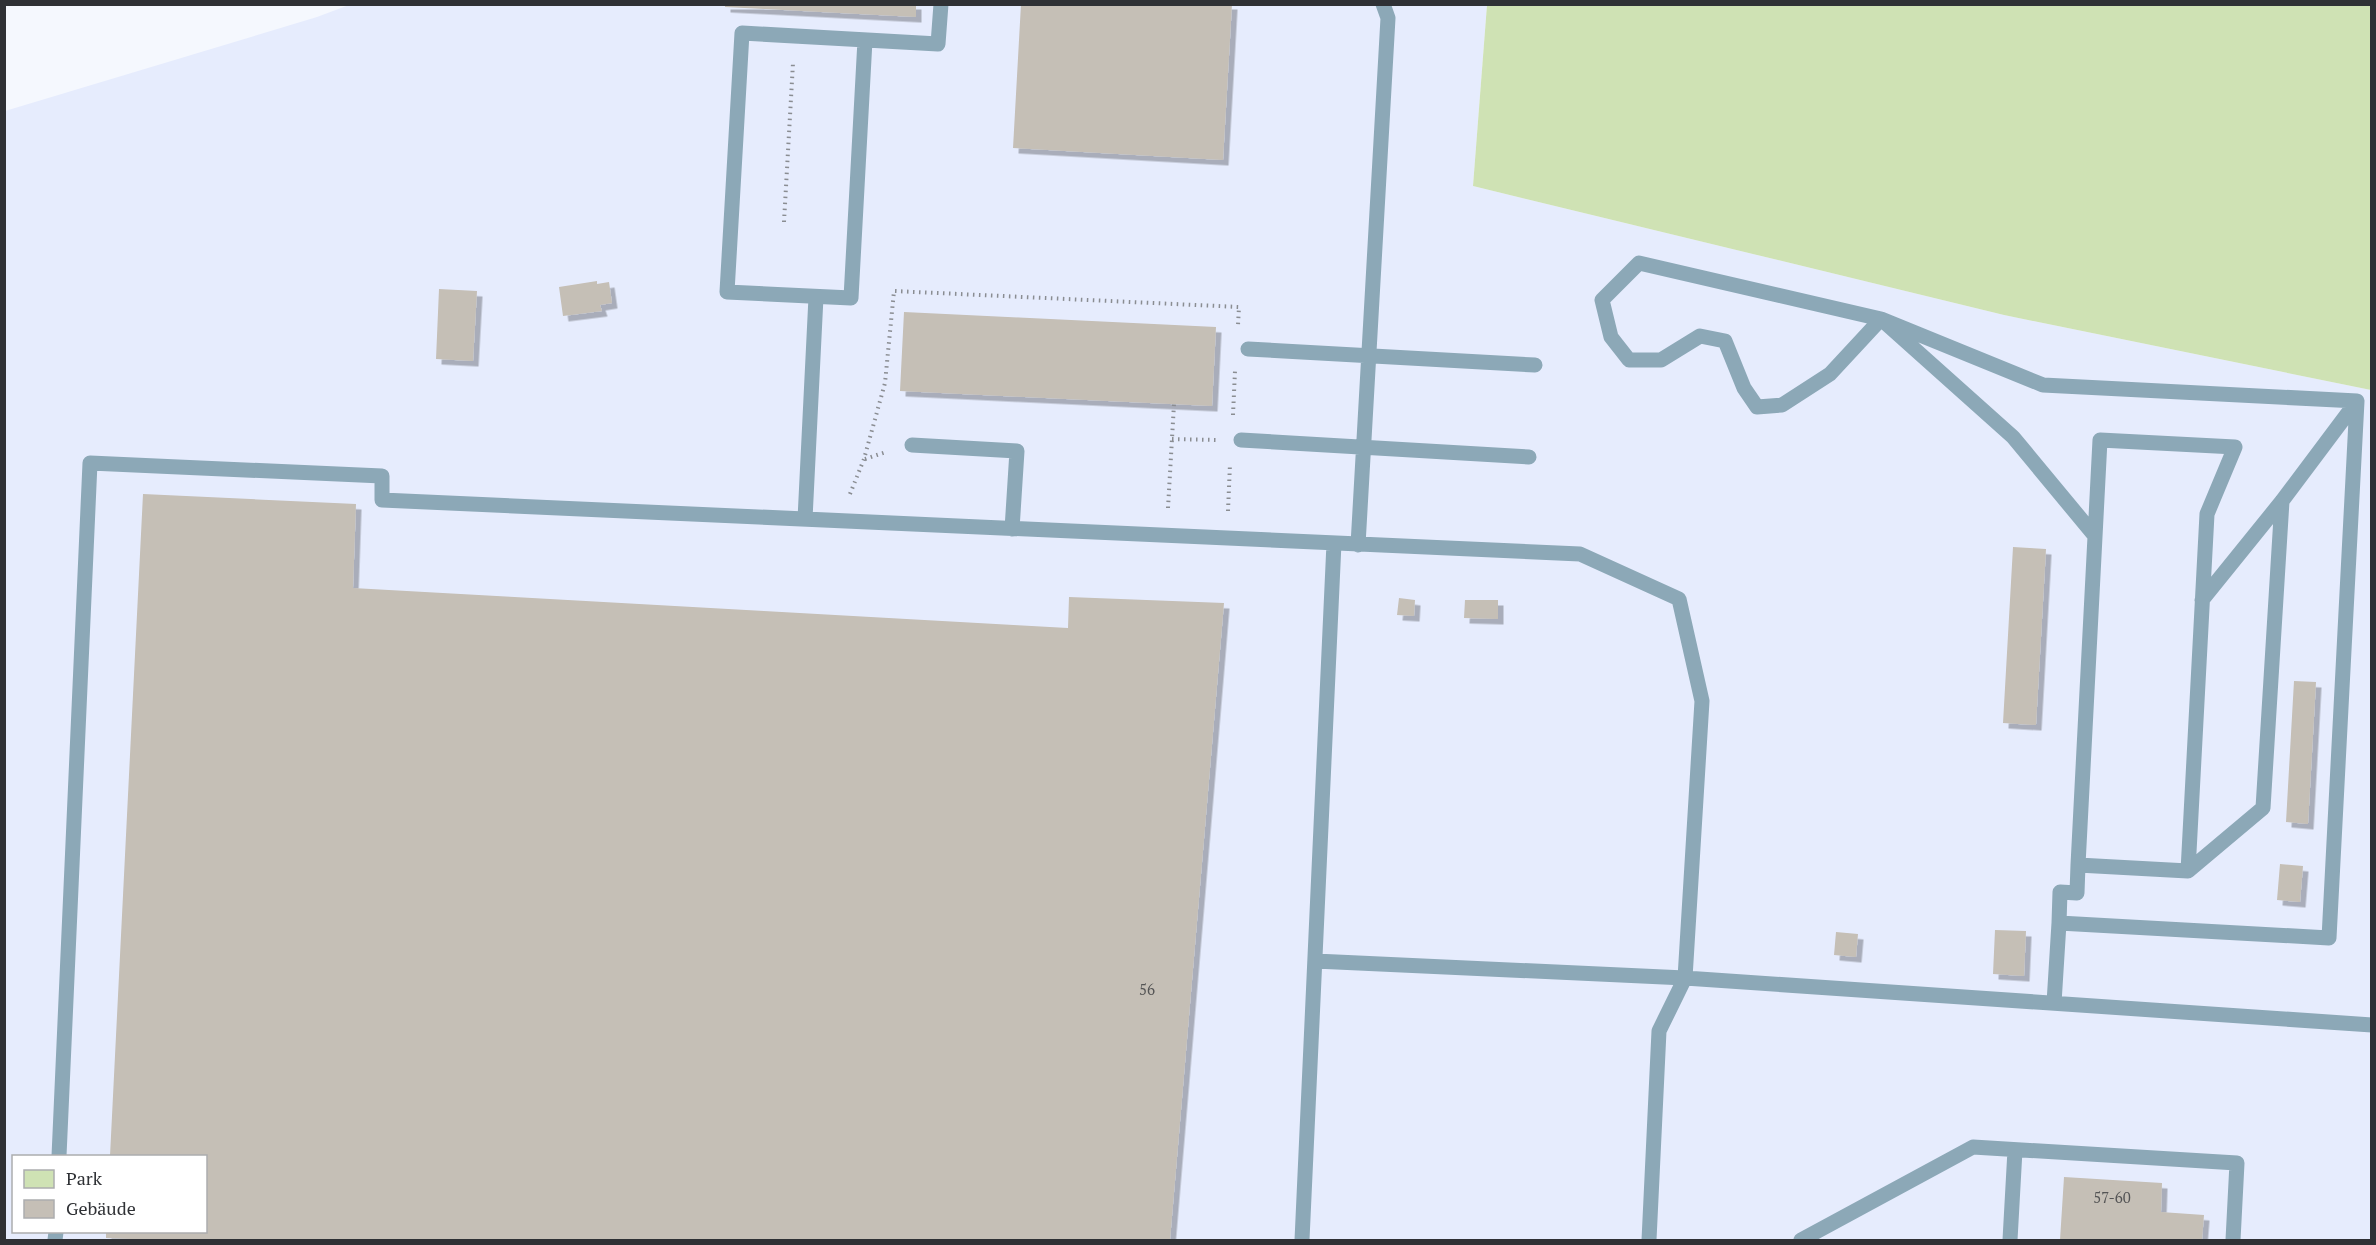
<svg xmlns="http://www.w3.org/2000/svg" width="2376" height="1245" viewBox="0 0 2376 1245" font-family="'PT Serif',serif">
<style>
.built{fill:#e6ecfd;fill-rule:evenodd}
.green{fill:#cfe2b4}
.building{fill:#c5bfb6;filter:url(#shadow)}
.lines{fill:none;stroke-linecap:round;stroke-linejoin:round}
.path{stroke:#8a8d92;stroke-width:4;stroke-dasharray:1.5 4.5;stroke-linecap:butt}
.lane{stroke:#8ca8b7;stroke-width:15}
.labels{text-anchor:middle;stroke-width:4.5;stroke-linejoin:round;paint-order:stroke}
.number-label{font-size:15px;fill:#545455}
</style>
<defs>
<filter id="shadow"><feDropShadow dx="5.5" dy="5.5" stdDeviation="0" flood-color="#0004"/></filter>
</defs>
<rect width="100%" height="100%" fill="#f5f8fe"/>
<path class="built" d="M 349,5 L 1487,5 L 1473,186 L 2004,315 L 2371,390 L 2371,1240 L 5,1240 L 5,111 L 317,17 ZM 14,1156 L 206,1156 L 206,1232 L 14,1232 Z"/>
<path class="green" d="M 1487,5 L 2371,5 L 2371,390 L 2004,315 L 1473,186 Z"/>
<path class="building" d="M 725,4 L 916,4 L 916,17 L 725,7 Z
M 1021,4 L 1232,4 L 1223,160 L 1013,148 Z
M 597,281 L 597,284 L 609,282 L 612,303 L 600,305 L 602,311 L 563,316 L 559,287 Z
M 439,289 L 477,291 L 473,361 L 436,359 Z
M 904,312 L 1216,327 L 1212,406 L 900,391 Z
M 143,494 L 356,504 L 353,588 L 1068,628 L 1069,597 L 1224,603 L 1170,1240 L 155,1240 L 106,1238 L 106,1232 L 206,1232 L 206,1156 L 110,1156 Z
M 2013,547 L 2046,549 L 2036,725 L 2003,723 Z
M 1399,598 L 1415,600 L 1414,616 L 1397,615 Z
M 1465,600 L 1498,600 L 1498,619 L 1464,618 Z
M 2294,681 L 2316,682 L 2308,824 L 2286,822 Z
M 2280,864 L 2303,866 L 2300,902 L 2277,900 Z
M 1995,930 L 2026,931 L 2024,976 L 1993,974 Z
M 1836,932 L 1858,934 L 1856,957 L 1834,955 Z
M 2064,1177 L 2162,1183 L 2161,1212 L 2204,1215 L 2202,1240 L 2060,1240 Z"/>
<g class="lines">
<path class="path" d="M 784,222 L 793,63
M 1233,415 L 1235,371
M 1172,439 L 1216,440
M 865,459 L 886,452
M 850,494 L 864,459 L 885,383 L 894,291 L 1239,307 L 1238,325
M 1168,508 L 1174,404
M 1228,511 L 1230,464"/>
<path class="lane" d="M 865,40 L 851,298 L 727,292 L 742,33 L 938,44 L 941,4
M 1639,263 L 1881,319 L 1830,374 L 1782,405 L 1757,407 L 1744,388 L 1725,341 L 1700,336 L 1661,360 L 1629,360 L 1611,337 L 1602,300 Z
M 1248,349 L 1535,365
M 1241,440 L 1529,457
M 912,445 L 1017,451 L 1012,529
M 805,519 L 816,297
M 1358,545 L 1388,18 L 1383,4
M 2202,600 L 2282,501 L 2357,401
M 2078,865 L 2188,871 L 2207,514 L 2235,447 L 2100,440 L 2078,865 L 2077,893 L 2060,892 L 2059,923 L 2329,938 L 2357,401 L 2043,385 L 1881,319 L 2013,437 L 2095,536
M 2188,871 L 2263,808 L 2282,501
M 2054,1003 L 2059,923
M 59,1156 L 90,463 L 382,476 L 382,500 L 1580,554 L 1679,599 L 1702,701 L 1685,978 L 1315,961
M 55,1240 L 56,1232
M 1302,1240 L 1334,543
M 1649,1240 L 1659,1031 L 1685,978 L 2372,1025
M 1801,1240 L 1973,1147 L 2237,1163 L 2233,1240
M 2010,1240 L 2015,1150"/>
</g>
<g class="labels">
<g class="number-label">
<text x="1147" y="995">56</text>
<text x="2112" y="1203">57-60</text>
</g>
</g>
<rect width="2376" height="1245" fill="none" stroke="#2f3135" stroke-width="12"/>
<rect x="12" y="1155" width="195" height="78" fill="#ffffff" stroke="#acadae" stroke-width="1.5"/>
<rect x="24" y="1170" width="30" height="18" fill="#cfe2b4" stroke="#acadae" stroke-width="1.5"/>
<text x="66" y="1185" font-size="18" fill="#2f3135">Park</text>
<rect x="24" y="1200" width="30" height="18" fill="#c5bfb6" stroke="#acadae" stroke-width="1.5"/>
<text x="66" y="1215" font-size="18" fill="#2f3135">Gebäude</text>
</svg>
